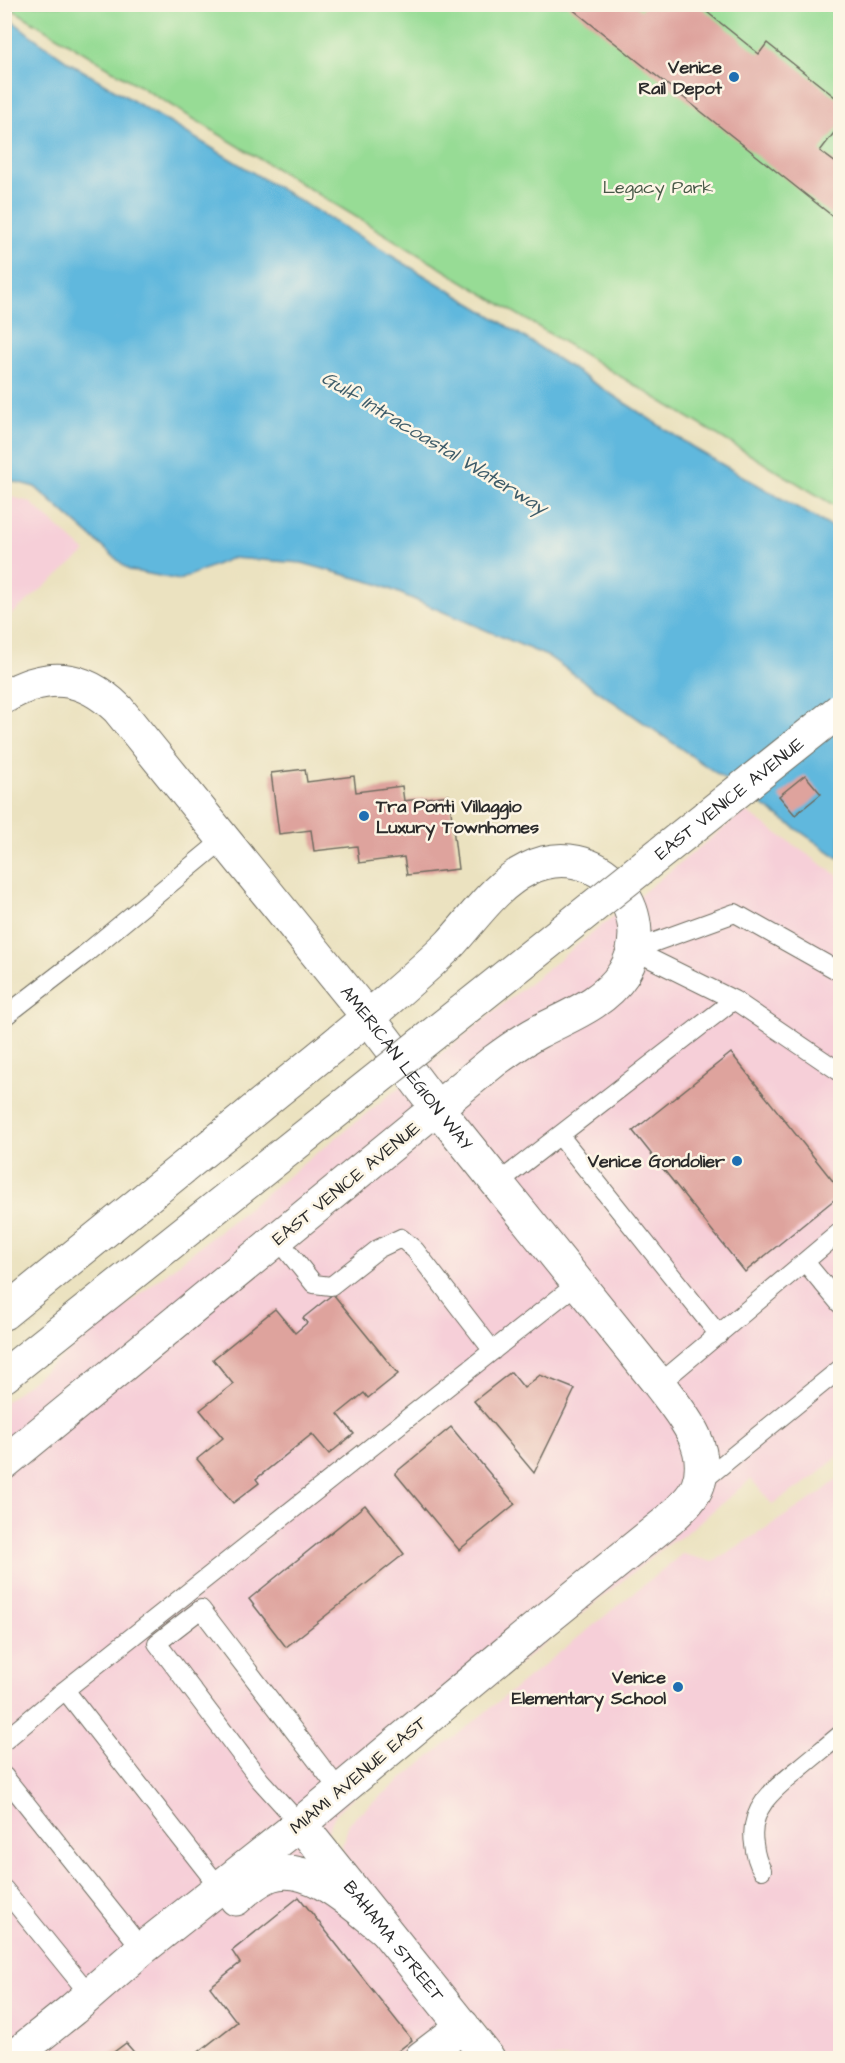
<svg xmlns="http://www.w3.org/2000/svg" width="845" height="2063" viewBox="0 0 845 2063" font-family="'Architects Daughter',sans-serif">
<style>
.built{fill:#f6cfd8}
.green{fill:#97dc95;stroke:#618460;stroke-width:1.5}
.water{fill:#60b8dd;stroke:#467284;stroke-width:1.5}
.building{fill:#dea39d}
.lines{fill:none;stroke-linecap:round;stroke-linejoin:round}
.lane-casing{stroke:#6e6b5f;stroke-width:20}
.street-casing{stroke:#6e6b5f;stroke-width:35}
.primary-casing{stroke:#6e6b5f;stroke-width:35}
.lane{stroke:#fff;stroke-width:18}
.street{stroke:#fff;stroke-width:33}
.primary{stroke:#fff;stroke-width:33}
.primary-bridge-casing{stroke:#6e6b5f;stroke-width:35;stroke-linecap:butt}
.primary-bridge{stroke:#fff;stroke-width:33}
.poi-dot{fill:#1f6fb2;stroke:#fcf5e5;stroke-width:2}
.labels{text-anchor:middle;stroke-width:5;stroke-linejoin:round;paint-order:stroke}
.poi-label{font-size:18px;font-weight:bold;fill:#2b2b2b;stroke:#fcf5e5;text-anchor:end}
.park-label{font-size:18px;fill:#465746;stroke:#fcf5e5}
.street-label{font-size:18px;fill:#2b2b2b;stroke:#fcf5e5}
.water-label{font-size:20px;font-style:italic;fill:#3e5c69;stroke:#fcf5e5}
</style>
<rect width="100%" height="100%" fill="#fcf5e5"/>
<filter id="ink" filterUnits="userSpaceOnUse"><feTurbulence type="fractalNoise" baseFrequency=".0167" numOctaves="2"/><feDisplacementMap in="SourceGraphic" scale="12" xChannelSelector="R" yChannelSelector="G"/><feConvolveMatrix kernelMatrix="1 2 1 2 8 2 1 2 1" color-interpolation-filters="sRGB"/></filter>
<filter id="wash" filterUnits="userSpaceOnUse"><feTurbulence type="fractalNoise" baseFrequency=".008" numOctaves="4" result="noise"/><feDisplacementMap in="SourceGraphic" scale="24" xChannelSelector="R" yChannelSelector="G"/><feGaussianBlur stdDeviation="1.35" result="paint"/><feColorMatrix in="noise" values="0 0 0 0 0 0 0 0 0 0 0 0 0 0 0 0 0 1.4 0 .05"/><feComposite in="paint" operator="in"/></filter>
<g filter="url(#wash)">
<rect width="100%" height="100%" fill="#ebe2c0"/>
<path class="built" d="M 5,495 L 30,502 L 86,552 L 5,620 Z
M 745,811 L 840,877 L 840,1455 L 809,1481 L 772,1504 L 751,1479 L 680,1538 L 672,1541 L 350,1800 L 335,1815 L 329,1828 L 326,1843 L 490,2058 L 5,2058 L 5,1402 Z
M 840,1477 L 840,2058 L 509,2058 L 344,1856 L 342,1845 L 349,1823 L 361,1812 L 682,1554 L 713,1562 L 819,1494 Z"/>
<path class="green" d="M 5,5 L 840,5 L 840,509 Z"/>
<path class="water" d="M 4,14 L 29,34 L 70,63 L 487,313 L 697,450 L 840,532 L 840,859 L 549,657 L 378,584 L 302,563 L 232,558 L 179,580 L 129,570 L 35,487 L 5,479 Z"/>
<g id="blocks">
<path class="building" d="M 566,4 L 633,4 L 641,10 L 645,4 L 697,4 L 759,54 L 767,43 L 840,101 L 840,125 L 820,151 L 840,166 L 840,222 Z
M 305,769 L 307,782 L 354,776 L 356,792 L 402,786 L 404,801 L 449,795 L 458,869 L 407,875 L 404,857 L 359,863 L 357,846 L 314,851 L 311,830 L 279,834 L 271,773 Z
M 805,775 L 821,794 L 795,815 L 779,796 Z
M 731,1053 L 840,1190 L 840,1195 L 745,1272 L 633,1131 Z
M 333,1294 L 398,1374 L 368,1398 L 364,1393 L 338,1414 L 354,1434 L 329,1454 L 312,1434 L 256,1479 L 259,1483 L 233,1503 L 197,1459 L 223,1438 L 200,1410 L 233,1384 L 213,1359 L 275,1309 L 295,1333 L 307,1323 L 303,1318 Z
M 511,1372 L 524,1388 L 540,1375 L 575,1389 L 534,1473 L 474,1401 Z
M 451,1427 L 515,1504 L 459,1550 L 395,1473 Z
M 365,1505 L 404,1554 L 286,1647 L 249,1599 Z
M 299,1897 L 412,2040 L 389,2058 L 191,2058 L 237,2022 L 210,1987 L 240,1963 L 232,1951 Z
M 126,2043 L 139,2058 L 106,2058 Z"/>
</g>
</g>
<g filter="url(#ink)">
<use href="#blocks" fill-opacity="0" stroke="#6e6b5f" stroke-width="1.5"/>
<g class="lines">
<defs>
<path id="lane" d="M 633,950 L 735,913 L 840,972
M 734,1000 L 840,1072
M 4,1017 L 84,955 L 224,839
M 560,1136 L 719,1335
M 498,1183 L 734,1000 L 633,950
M 278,1239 L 314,1284 L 331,1286 L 378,1249 L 401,1238 L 415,1250 L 493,1351
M 805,1262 L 840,1304
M 659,1384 L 840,1232
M 700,1483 L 840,1369
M 65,1690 L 219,1887
M 4,1741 L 65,1690 L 578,1283
M 4,1776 L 142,1949
M 300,1824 L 260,1780 L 157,1643 L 201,1609 L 340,1791
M 762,1870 C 757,1862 755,1853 754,1844 C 748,1808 775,1788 800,1768 C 813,1757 827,1746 840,1735
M 4,1889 L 90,1995"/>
<g id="street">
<path id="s1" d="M 4,697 C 47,672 82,674 118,709 L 368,1017 L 437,1108 L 659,1384 C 680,1412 712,1447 698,1485 C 693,1499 679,1510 669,1520 L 543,1622 L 300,1824 L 142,1949 L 73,2009 L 12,2058"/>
<path d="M 4,1313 C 85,1247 166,1181 247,1116 C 294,1077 342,1040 388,1000 C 409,982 430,964 450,944 C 474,918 495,885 528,869 C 595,835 663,911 623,974 C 603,1004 568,1016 538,1032 C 523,1040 509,1050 494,1061 L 4,1463"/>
<path id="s2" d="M 300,1824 L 488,2058"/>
<path d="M 236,1899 C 246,1890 257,1880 270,1875 C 309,1860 356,1907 384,1929"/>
<path d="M 421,2058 L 463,2026"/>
</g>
<path id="primary" d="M 4,1376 L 249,1181"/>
</defs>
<use href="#lane" class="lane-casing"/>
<use href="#street" class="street-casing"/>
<use href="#primary" class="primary-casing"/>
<use href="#lane" class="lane"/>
<use href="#street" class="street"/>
<use href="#primary" class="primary"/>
<defs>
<g id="primary-bridge">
<path id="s3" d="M 249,1181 L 840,710"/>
</g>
</defs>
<use href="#primary-bridge" class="primary-bridge-casing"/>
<use href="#primary-bridge" class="primary-bridge"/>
</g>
</g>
<g class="poi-dot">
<circle cx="734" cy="77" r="6"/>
<circle cx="364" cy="816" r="6"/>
<circle cx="737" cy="1161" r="6"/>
<circle cx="678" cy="1687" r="6"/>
</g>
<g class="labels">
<g class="poi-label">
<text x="722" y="73">Venice<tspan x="722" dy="21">Rail Depot</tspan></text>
<text x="376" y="812" text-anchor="start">Tra Ponti Villaggio<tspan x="376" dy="21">Luxury Townhomes</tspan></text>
<text x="725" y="1167">Venice Gondolier</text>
<text x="666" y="1683">Venice<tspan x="666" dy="21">Elementary School</tspan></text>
</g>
<g class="park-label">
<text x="658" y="193">Legacy Park</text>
</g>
<g class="street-label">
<text dy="6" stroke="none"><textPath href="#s3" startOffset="614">EAST VENICE AVENUE</textPath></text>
<text dy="6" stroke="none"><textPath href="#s1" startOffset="586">AMERICAN LEGION WAY</textPath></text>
<text transform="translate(346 1183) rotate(-39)" y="6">EAST VENICE AVENUE</text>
<text transform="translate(358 1775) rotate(-40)" y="6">MIAMI AVENUE EAST</text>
<text dy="6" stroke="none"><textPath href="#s2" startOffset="150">BAHAMA STREET</textPath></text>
</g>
<g class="water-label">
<text transform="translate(435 442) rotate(31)" y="7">Gulf Intracoastal Waterway</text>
</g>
</g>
<rect width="845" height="2063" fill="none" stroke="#fcf5e5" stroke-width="24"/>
</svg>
